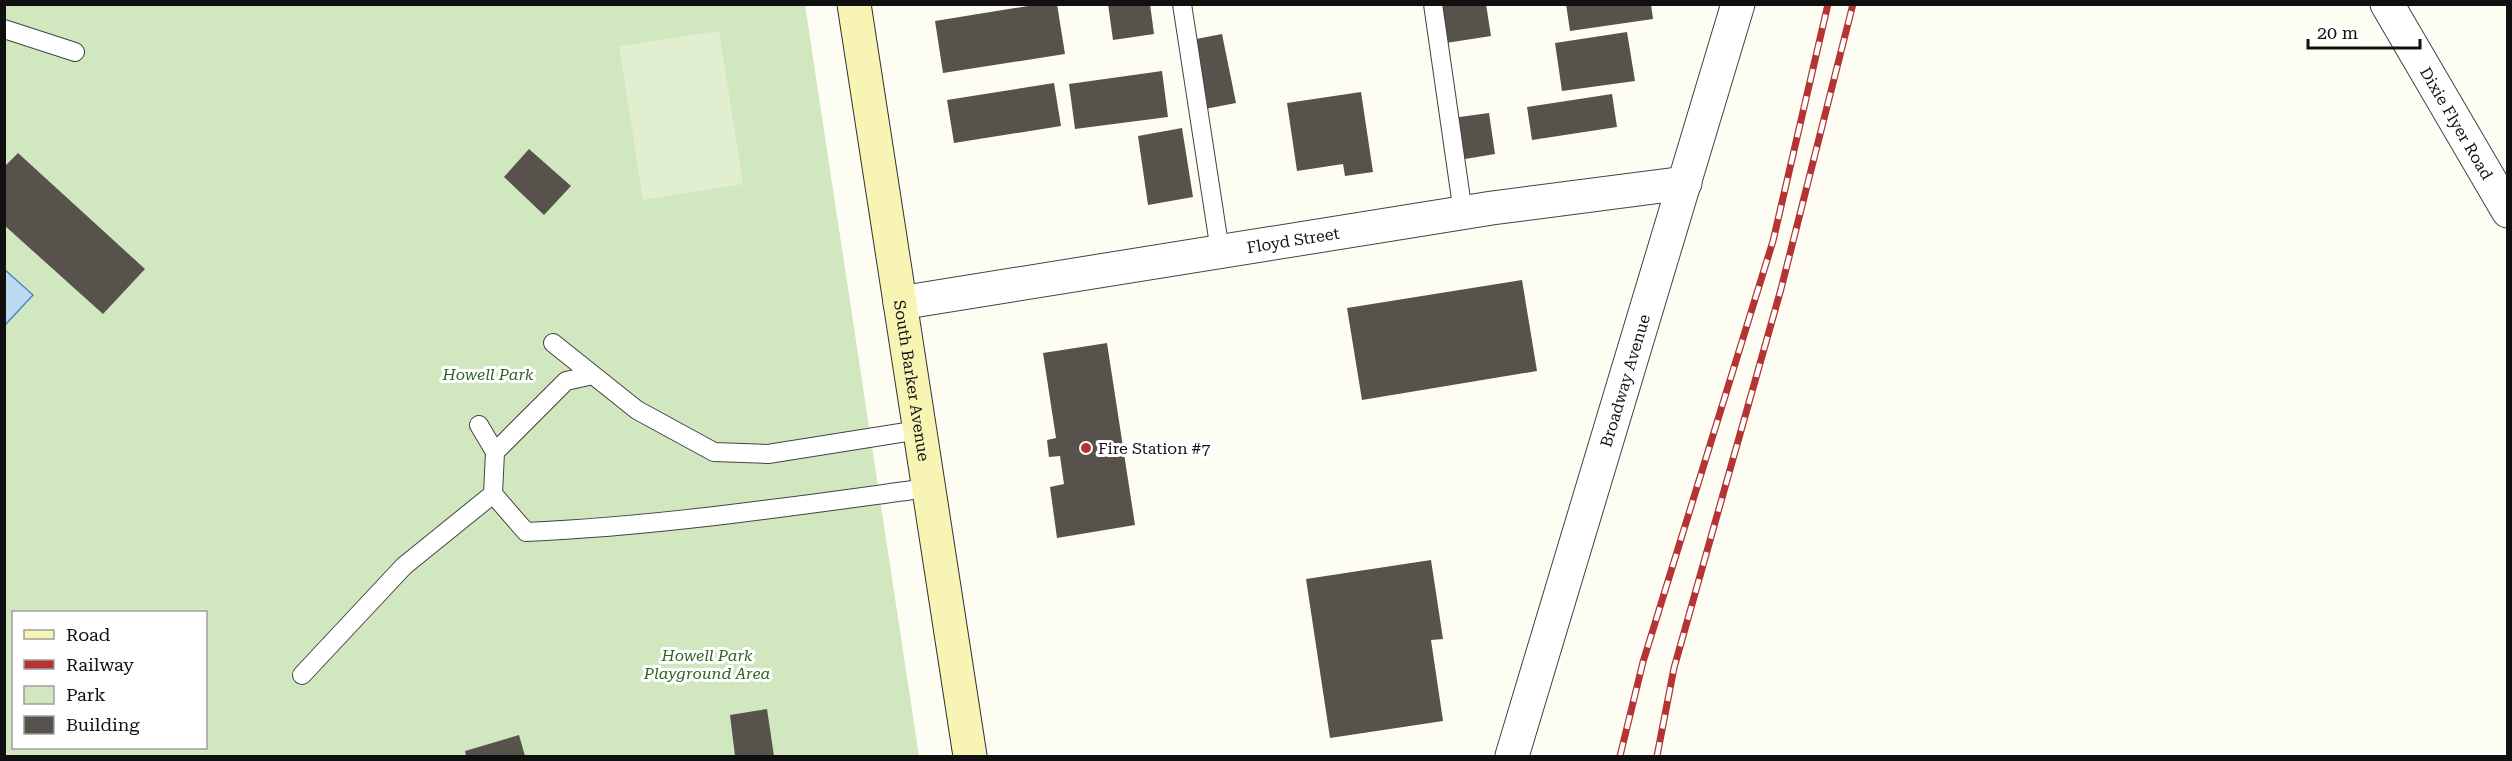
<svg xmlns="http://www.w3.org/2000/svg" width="2512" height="761" viewBox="0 0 2512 761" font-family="'Roboto Serif',serif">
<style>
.green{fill:#d1e7bf;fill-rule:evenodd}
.pitch{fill:#e2eed0}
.water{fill:#bcdbf1;stroke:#498bc2;stroke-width:1.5}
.building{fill:#58524d}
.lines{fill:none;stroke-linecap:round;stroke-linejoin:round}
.service-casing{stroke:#434343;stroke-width:20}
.minor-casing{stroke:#434343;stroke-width:35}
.tertiary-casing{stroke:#434343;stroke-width:35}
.secondary-casing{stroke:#323232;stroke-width:35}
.service{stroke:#fff;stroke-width:18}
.minor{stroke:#fff;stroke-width:33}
.tertiary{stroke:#fff;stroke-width:33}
.secondary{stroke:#f8f5b4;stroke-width:33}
.rail-casing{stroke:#b53433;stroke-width:7}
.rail{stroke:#fff;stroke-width:4.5;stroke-dasharray:14;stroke-linecap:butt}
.poi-dot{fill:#b53433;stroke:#fff;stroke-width:2}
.labels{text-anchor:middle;stroke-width:6;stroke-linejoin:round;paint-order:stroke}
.street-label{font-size:16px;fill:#101010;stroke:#fff}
.park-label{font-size:16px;font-style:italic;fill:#2e6325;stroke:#fff}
.poi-label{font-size:16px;fill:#101010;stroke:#fff;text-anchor:start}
</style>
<rect width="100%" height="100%" fill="#fefdf4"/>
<path class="green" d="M 4,5 L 805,5 L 919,756 L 5,756 ZM 14,612 L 206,612 L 206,748 L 14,748 Z"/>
<path class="pitch" d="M 719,31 L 743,184 L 643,200 L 619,46 Z"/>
<path class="water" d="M 4,269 L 33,295 L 5,325 L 4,325 Z"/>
<path class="building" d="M 1040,4 L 1057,4 L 1065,54 L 943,73 L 935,21 Z
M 1108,4 L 1150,4 L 1154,34 L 1113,40 Z
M 1440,4 L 1486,4 L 1491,36 L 1446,43 Z
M 1566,4 L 1651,4 L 1653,19 L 1570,31 Z
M 1627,32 L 1635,81 L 1562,91 L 1555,43 Z
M 1222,34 L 1236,103 L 1205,109 L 1191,40 Z
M 1162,71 L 1168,117 L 1075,129 L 1069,84 Z
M 1054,83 L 1061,126 L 954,143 L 947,100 Z
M 1361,92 L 1373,172 L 1345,176 L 1343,164 L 1297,171 L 1287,103 Z
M 1612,94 L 1617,127 L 1532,140 L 1527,107 Z
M 1489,113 L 1495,154 L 1459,160 L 1452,118 Z
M 1182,128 L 1193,197 L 1148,205 L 1138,136 Z
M 529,149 L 571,186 L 544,215 L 504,177 Z
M 18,153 L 145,269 L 103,314 L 4,225 L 4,167 Z
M 1522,280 L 1537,371 L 1362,400 L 1347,308 Z
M 1107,343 L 1135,525 L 1057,538 L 1050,487 L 1064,484 L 1060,456 L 1049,457 L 1047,440 L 1056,438 L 1043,353 Z
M 1431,560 L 1443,639 L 1431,640 L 1443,721 L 1330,738 L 1306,579 Z
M 767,709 L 774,756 L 735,756 L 730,715 Z
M 519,735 L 525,756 L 466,756 L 465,751 Z"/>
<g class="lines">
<defs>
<path id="service" d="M 1182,4 L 1220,251
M 1433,4 L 1463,213
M 4,29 L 75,52
M 553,343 L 637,410 L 714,452 L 768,454 L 919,430
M 479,425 L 495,452 L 493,494 L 526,532 C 661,526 794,506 928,488
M 495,452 L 566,381 L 593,375
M 302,675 L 404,566 L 493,494"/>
<g id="minor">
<path id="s1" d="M 900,303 L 1492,208 L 1685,183"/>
<path id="s2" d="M 1512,756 L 1738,4"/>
</g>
<g id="tertiary">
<path id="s3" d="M 2387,4 L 2508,211"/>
</g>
<g id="secondary">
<path id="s4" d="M 854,4 L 970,756"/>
</g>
</defs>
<use href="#service" class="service-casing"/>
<use href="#minor" class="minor-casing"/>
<use href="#tertiary" class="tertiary-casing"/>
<use href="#secondary" class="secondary-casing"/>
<use href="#service" class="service"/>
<use href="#minor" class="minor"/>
<use href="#tertiary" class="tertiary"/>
<use href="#secondary" class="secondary"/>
<defs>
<path id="rail" d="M 1620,756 L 1643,662 L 1773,241 L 1828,4
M 1657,756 L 1674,668 L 1781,289 L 1853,4"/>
</defs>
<use href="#rail" class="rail-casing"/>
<use href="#rail" class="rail"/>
</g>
<circle class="poi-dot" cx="1086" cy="448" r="6"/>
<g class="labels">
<g class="street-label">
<text dy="6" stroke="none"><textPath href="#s3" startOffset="138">Dixie Flyer Road</textPath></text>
<text dy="6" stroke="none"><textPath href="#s1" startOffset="398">Floyd Street</textPath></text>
<text dy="6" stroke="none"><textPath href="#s4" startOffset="381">South Barker Avenue</textPath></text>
<text dy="6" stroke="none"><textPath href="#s2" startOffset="392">Broadway Avenue</textPath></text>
</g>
<g class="park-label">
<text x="488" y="380">Howell Park</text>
<text x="707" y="661">Howell Park<tspan x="707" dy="18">Playground Area</tspan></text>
</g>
<g class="poi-label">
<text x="1098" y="454">Fire Station #7</text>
</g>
</g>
<rect width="2512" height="761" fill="none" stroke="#101010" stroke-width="12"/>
<rect x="12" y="611" width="195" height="138" fill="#ffffff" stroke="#9f9f9f" stroke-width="1.5"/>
<rect x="24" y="630" width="30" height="9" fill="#f8f5b4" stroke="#9f9f9f" stroke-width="1.5"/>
<text x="66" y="641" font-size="18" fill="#101010">Road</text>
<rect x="24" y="660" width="30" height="9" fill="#b53433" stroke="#9f9f9f" stroke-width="1.5"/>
<text x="66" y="671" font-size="18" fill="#101010">Railway</text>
<rect x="24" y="686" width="30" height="18" fill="#d1e7bf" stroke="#9f9f9f" stroke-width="1.5"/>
<text x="66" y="701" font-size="18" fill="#101010">Park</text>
<rect x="24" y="716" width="30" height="18" fill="#58524d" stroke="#9f9f9f" stroke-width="1.5"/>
<text x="66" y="731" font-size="18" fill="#101010">Building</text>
<path d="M2308 39v9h112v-9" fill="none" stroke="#101010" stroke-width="3"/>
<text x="2317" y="39" font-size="18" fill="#101010" stroke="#ffffff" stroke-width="4.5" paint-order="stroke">20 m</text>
</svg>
